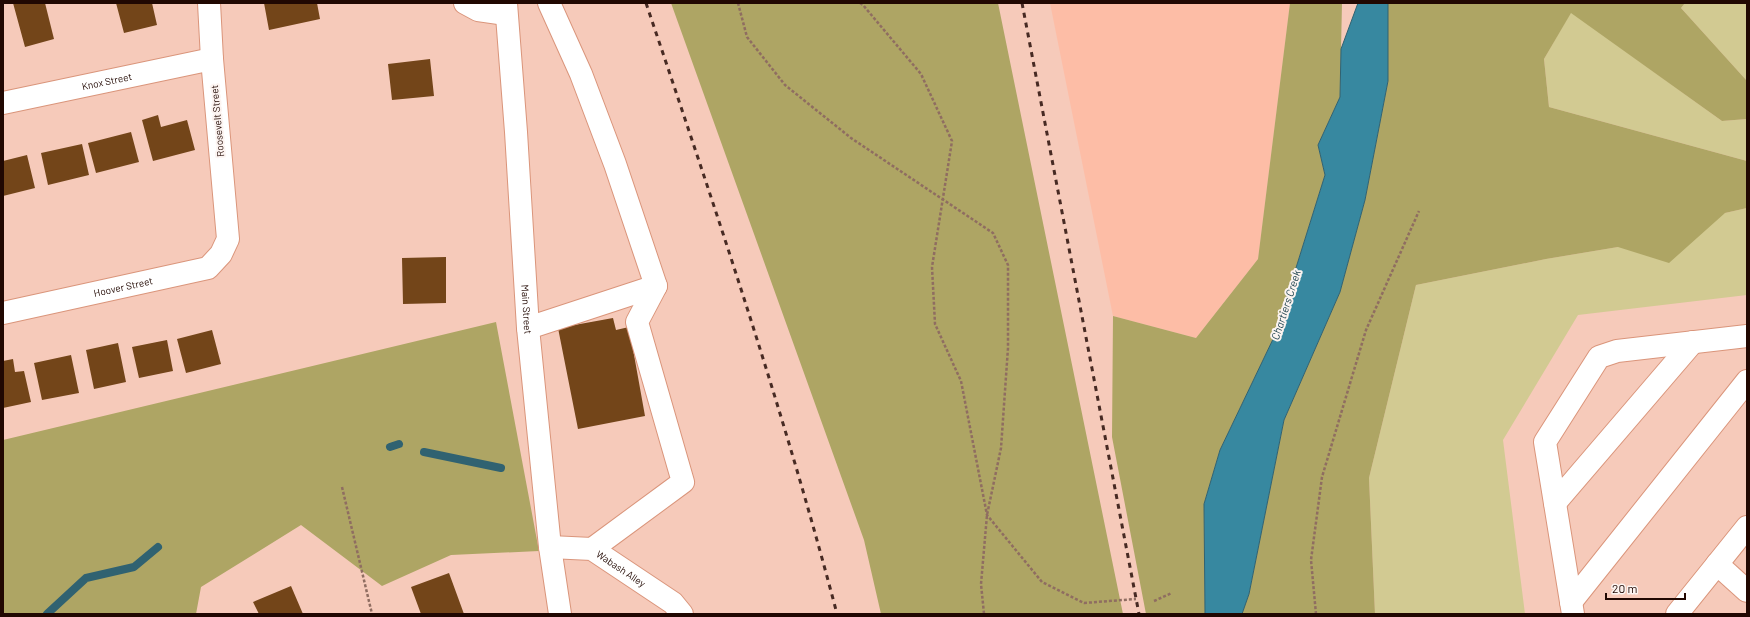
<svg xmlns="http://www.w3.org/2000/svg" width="1750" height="617" viewBox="0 0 1750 617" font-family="Barlow,sans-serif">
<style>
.built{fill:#fdbda6}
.green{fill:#d2ca92}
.forest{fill:#aea564}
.water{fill:#3788a0;stroke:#306271}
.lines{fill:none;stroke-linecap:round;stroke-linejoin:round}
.stream{stroke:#306271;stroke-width:8}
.building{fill:#734519}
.minor-casing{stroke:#da957b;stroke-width:24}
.path{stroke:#8f6d61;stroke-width:2.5;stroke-dasharray:3 2;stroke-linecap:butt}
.minor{stroke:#fff;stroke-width:22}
.rail{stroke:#472a23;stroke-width:3;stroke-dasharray:5 5;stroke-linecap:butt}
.labels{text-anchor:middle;stroke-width:4;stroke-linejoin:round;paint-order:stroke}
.street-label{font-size:10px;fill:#210802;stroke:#fcf4f1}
.water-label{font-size:11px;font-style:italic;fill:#204450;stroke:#fcf4f1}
</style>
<rect width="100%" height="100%" fill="#f6caba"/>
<path class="built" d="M 1050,3 L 1290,3 L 1258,259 L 1196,338 L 1113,316 Z"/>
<path class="green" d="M 1685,3 L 1747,3 L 1747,81 L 1681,8 Z
M 1571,12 L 1722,121 L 1747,119 L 1747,161 L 1549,107 L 1544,59 Z
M 1747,208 L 1747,295 L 1578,315 L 1503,440 L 1525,614 L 1375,614 L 1369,478 L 1416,285 L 1546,259 L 1618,247 L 1725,213 Z"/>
<path class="forest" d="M 671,3 L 998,3 L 1123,614 L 881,614 L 864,540 Z
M 1290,3 L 1342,3 L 1340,97 L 1318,145 L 1325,175 L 1275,335 L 1220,450 L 1204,504 L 1205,614 L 1146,614 L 1112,437 L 1113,316 L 1196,338 L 1258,259 Z
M 1388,3 L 1685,3 L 1681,8 L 1747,81 L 1747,119 L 1722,121 L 1571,13 L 1544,59 L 1549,107 L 1747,161 L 1747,208 L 1725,213 L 1669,263 L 1618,247 L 1546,259 L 1416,285 L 1369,478 L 1375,614 L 1242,614 L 1249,594 L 1284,420 L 1340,292 L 1365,200 L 1388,81 Z
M 496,322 L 539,551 L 451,555 L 382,586 L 301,525 L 201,587 L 196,614 L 3,614 L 3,440 Z"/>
<path class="water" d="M 1358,3 L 1388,3 L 1388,81 L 1365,200 L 1340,292 L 1284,420 L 1249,594 L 1242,614 L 1205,614 L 1204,504 L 1220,450 L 1275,335 L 1325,175 L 1318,145 L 1340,97 L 1341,49 Z"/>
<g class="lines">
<path class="stream" d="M 390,447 L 399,444
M 424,452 L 501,468
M 47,614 L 86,578 L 134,567 L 158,547"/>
</g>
<path class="building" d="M 13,3 L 45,3 L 54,39 L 25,47 Z
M 116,3 L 152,3 L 157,25 L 124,33 Z
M 264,3 L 317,3 L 320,19 L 269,30 Z
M 430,59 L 434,96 L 392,100 L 388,64 Z
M 158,115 L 161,127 L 187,120 L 195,150 L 153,161 L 142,120 Z
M 131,132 L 139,162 L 96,173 L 88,143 Z
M 82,144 L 89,175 L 48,185 L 41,153 Z
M 27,155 L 35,188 L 3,196 L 3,161 Z
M 446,257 L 446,303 L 403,304 L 402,258 Z
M 613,318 L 616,330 L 629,327 L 645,416 L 578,429 L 558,328 Z
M 212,330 L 221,364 L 186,373 L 177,339 Z
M 167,340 L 173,371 L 139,378 L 132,347 Z
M 118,343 L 126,382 L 94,389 L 86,350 Z
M 71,355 L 79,393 L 42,400 L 34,363 Z
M 13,359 L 15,372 L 24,371 L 31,402 L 3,408 L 3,361 Z
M 449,573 L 464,614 L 421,614 L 411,587 Z
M 291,586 L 303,614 L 259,614 L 253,602 Z"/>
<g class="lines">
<defs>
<g id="minor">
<path d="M 465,3 L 478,10 L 506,14"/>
<path id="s1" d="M 506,3 L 516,132 L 528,328 L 550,547 L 560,614"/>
<path d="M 549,3 L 581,74 L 615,164 L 656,286 L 637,322 L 683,482 L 592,549"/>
<path id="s2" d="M 3,103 L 212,59"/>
<path id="s3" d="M 3,313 L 208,268 L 221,254 L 228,239 L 212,59 L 209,3"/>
<path d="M 528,328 L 656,286"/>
<path d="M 1555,503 L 1693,342"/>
<path id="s4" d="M 550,547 L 592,549 L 673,603 L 682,614"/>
<path d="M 1717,564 L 1747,591"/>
<path d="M 1571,602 L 1747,381"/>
<path d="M 1573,614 L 1545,442 L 1599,357 L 1617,351 L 1747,336"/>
<path d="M 1677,614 L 1747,527"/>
</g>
</defs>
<use href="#minor" class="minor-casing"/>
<path class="path" d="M 738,3 L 747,37 L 785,85 L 851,138 L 993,233 L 1008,265 L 1008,348 L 1001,448 L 987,515 L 981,584 L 984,614
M 860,3 L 863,5 L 921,74 L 952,141 L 932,267 L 935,324 L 961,381 L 987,515 L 1042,582 L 1084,603 L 1136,599
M 342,487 L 372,614
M 1154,601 L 1172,593
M 1316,614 L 1311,560 L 1322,477 L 1366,330 L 1419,211"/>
<use href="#minor" class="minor"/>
<path class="rail" d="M 646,3 C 714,205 783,408 837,614
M 1022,3 L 1139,614"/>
</g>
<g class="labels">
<g class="street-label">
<text dy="4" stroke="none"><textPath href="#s2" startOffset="106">Knox Street</textPath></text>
<text transform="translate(217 121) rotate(-95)" y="4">Roosevelt Street</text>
<text dy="4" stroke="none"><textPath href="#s3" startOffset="123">Hoover Street</textPath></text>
<text dy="4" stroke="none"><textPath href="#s1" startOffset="307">Main Street</textPath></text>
<text dy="4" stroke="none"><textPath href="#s4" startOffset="77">Wabash Alley</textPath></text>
</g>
<g class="water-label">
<text transform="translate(1286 305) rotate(-72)" y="4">Chartiers Creek</text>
</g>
</g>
<rect width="1750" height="617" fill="none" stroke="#210802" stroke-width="8"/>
<path d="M1606 593v6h79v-6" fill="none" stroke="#210802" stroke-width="2"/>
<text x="1612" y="593" font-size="12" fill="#210802" stroke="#fcf4f1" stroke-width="3" paint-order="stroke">20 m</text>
</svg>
